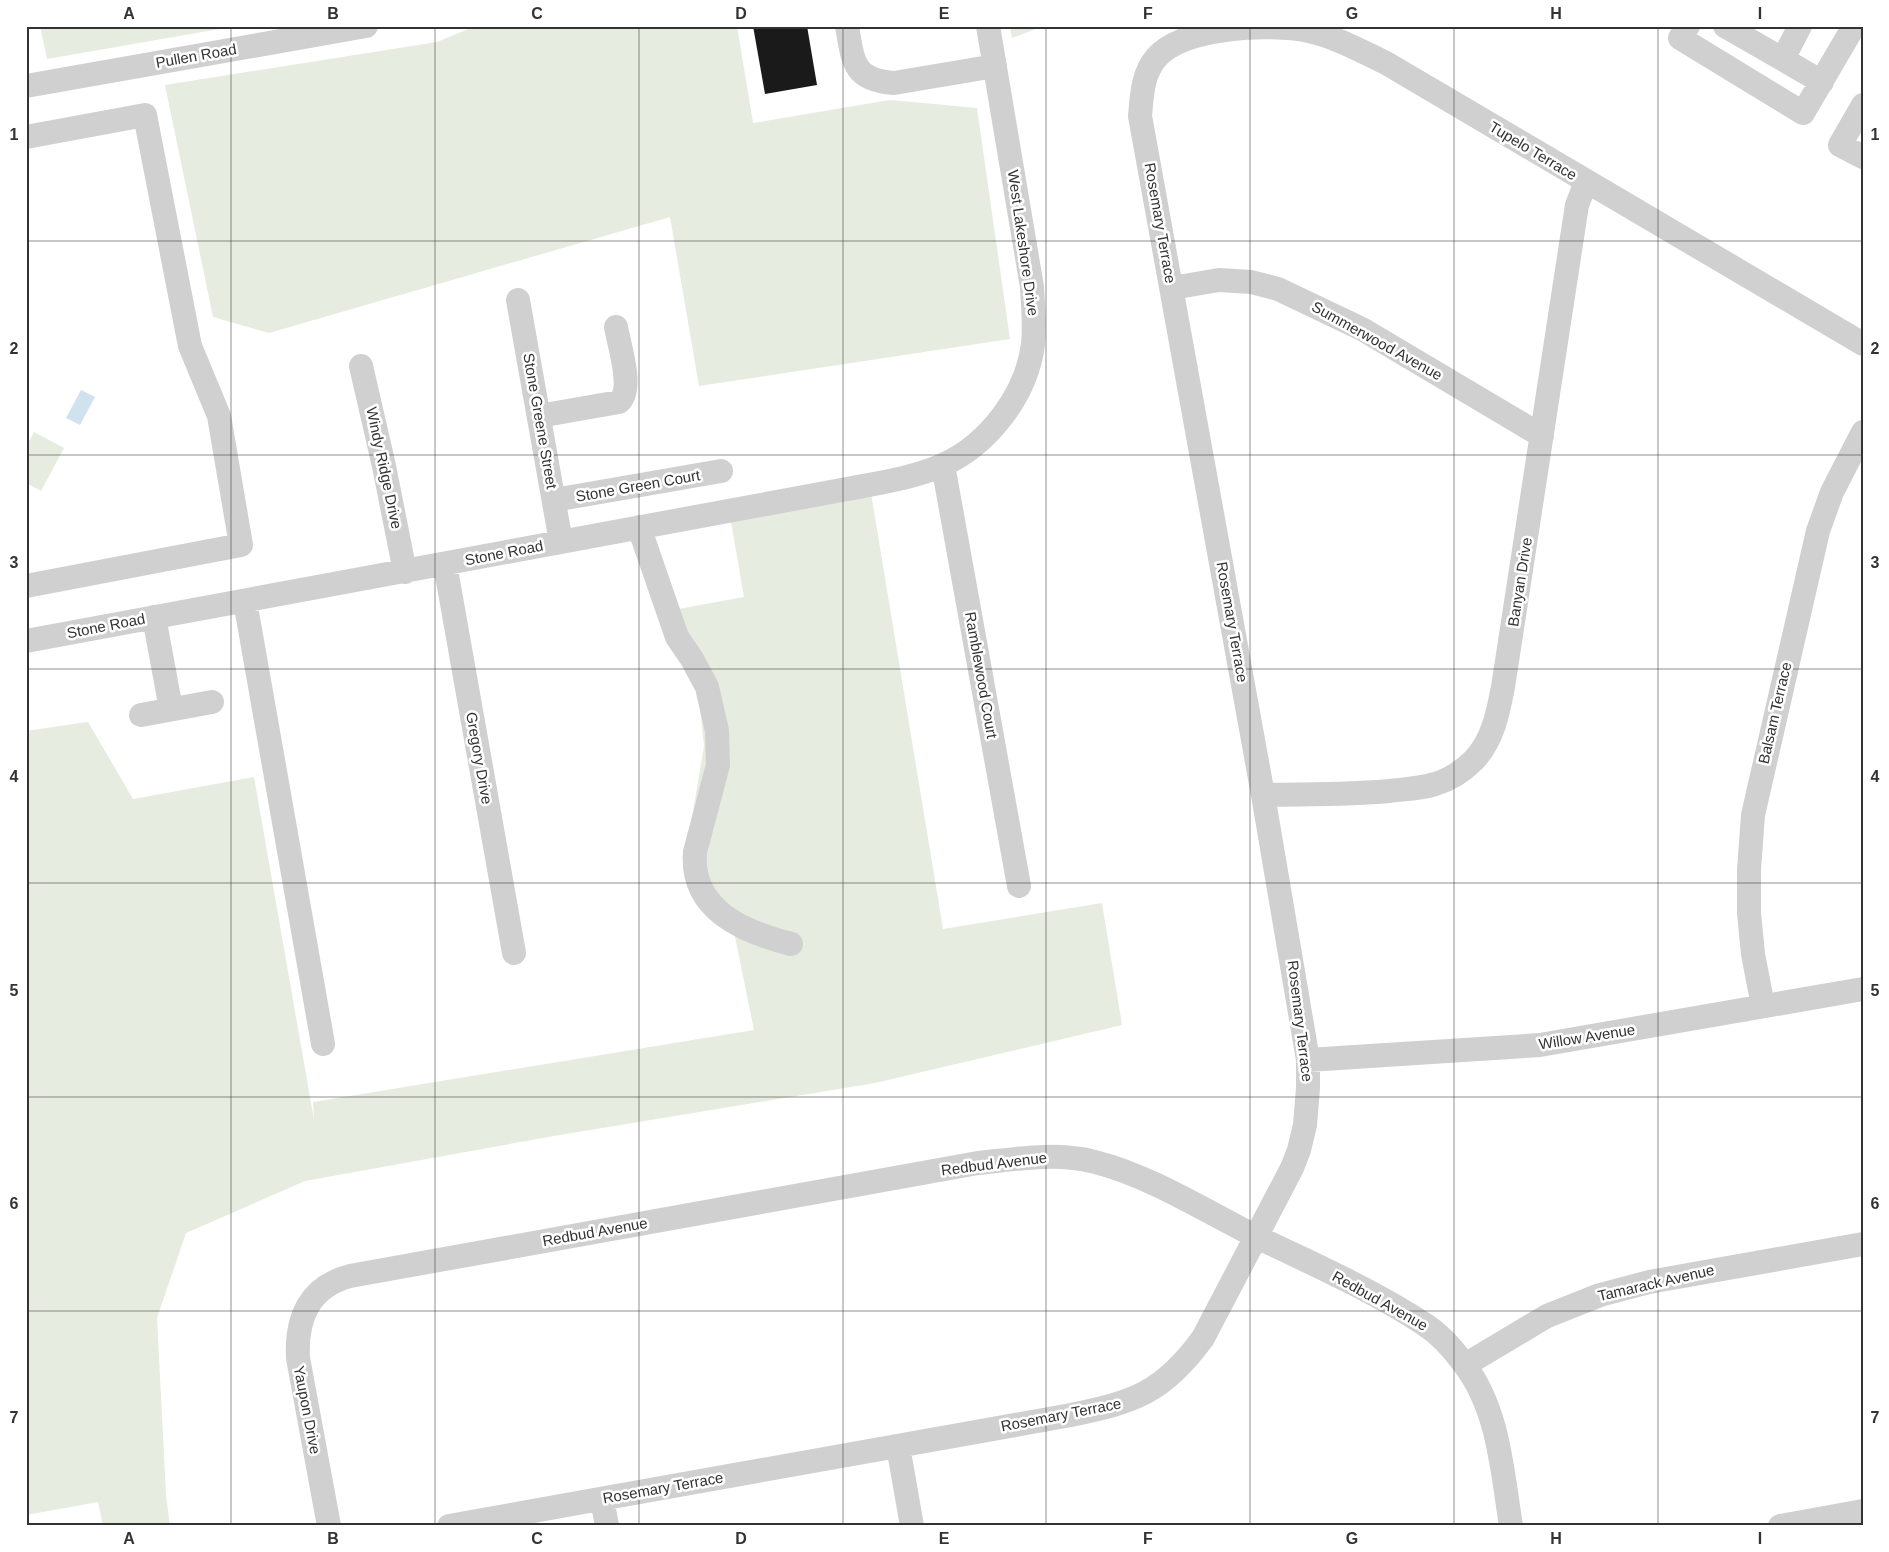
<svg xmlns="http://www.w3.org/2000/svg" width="1889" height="1552" viewBox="0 0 1889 1552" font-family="Helvetica,sans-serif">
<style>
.green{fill:#e6ecdf}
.water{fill:#cfe2ee}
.building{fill:#1a1a1a}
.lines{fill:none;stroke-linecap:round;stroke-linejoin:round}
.minor{stroke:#d0d0d0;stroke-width:24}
.grid{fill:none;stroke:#333;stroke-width:1;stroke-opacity:0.55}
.labels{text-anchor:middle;stroke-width:5;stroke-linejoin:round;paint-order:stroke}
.street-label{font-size:15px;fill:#333;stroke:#fff}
.neatline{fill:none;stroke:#333;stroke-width:2}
.grid-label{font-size:16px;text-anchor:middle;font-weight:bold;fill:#333}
</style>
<rect width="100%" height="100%" fill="#fff"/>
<path class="green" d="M 40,26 L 237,26 L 47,59 Z
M 476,26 L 737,26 L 753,123 L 890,100 L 977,108 L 1010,339 L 699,386 L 670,217 L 269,333 L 213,317 L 165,85 L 437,42 Z
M 1010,26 L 1044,26 L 1012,38 Z
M 34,432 L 64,448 L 41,491 L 26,483 L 26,447 Z
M 871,493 L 943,929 L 1102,903 L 1122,1025 L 875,1083 L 554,1136 L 305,1181 L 186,1233 L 157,1318 L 166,1495 L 170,1526 L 103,1526 L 98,1502 L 26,1515 L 26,731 L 88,722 L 133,799 L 254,777 L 314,1120 L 313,1102 L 754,1030 L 734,932 L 687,847 L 704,746 L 700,708 L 692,674 L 657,613 L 744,597 L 731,522 Z"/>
<path class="water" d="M 81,390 L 95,397 L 80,425 L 66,418 Z"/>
<path class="building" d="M 753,26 L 807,26 L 817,85 L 765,94 Z"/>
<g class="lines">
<path class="minor" d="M 847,26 C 853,60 852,80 894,83 L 995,66
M 1688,26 L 1680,38 L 1803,113 L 1854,26
M 1725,26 L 1822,82
M 1783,59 L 1800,26
M 26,86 L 366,26
M 1863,105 L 1840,145 L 1863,157
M 26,137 L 145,115 L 190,346 L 219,416 L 241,545 L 26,586
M 1172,288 L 1219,280 L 1251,282 L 1278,289 L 1362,329 L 1542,436
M 518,300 L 561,542
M 361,366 L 384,466 L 405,572
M 539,416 L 619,402 C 634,389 619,345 616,327
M 943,465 L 1019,886
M 554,500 L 721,471
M 639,527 L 677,637 L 692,659 L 707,687 L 717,731 L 718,765 L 695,852 C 690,910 744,932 791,944
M 445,564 L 514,953
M 245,601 L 323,1044
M 154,617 L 171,709
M 26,641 L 847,489 C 879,483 913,478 943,465 C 989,444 1027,394 1033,344 C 1035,325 1033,306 1032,287 L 988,26
M 141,715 L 212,702
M 1263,795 C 1305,794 1348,795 1389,791 C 1405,789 1420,789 1435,784 C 1449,780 1463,771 1474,760 C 1493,740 1498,713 1503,687 L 1577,205 L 1586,182
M 1763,1006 L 1753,954 L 1749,913 L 1749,870 L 1753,815 L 1818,531 L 1832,492 L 1863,432
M 1308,1060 L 1540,1045 L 1863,989
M 1465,1365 L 1547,1316 L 1600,1295 L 1649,1282 L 1863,1244
M 898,1446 L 912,1526
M 602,1499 L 607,1526
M 329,1526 L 298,1358 C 296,1318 309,1287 350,1276 L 978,1163 C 1016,1159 1057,1152 1095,1162 C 1150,1176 1202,1209 1253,1235 C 1310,1263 1371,1289 1424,1324 C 1440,1334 1453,1349 1464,1364 C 1499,1410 1502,1470 1511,1526
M 449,1526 L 1071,1415 C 1134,1402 1163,1393 1203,1338 L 1292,1168 L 1299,1150 L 1305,1125 L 1308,1088 L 1308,1060 L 1263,795 L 1140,116 C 1142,96 1142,75 1156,58 C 1184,26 1270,23 1309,31 C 1336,37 1361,51 1386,63 L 1863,344
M 1780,1526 L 1863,1511"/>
</g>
<path class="grid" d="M 231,26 L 231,1526M 435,26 L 435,1526M 639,26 L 639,1526M 843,26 L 843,1526M 1046,26 L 1046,1526M 1250,26 L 1250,1526M 1454,26 L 1454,1526M 1658,26 L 1658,1526M 26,241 L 1863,241M 26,455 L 1863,455M 26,669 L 1863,669M 26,883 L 1863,883M 26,1097 L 1863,1097M 26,1311 L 1863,1311"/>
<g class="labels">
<g class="street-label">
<text transform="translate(196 56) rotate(-10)" y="5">Pullen Road</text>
<text transform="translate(1533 151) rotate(31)" y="5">Tupelo Terrace</text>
<text transform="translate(1160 223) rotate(80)" y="5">Rosemary Terrace</text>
<text transform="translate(1023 243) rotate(82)" y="5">West Lakeshore Drive</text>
<text transform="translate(1377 341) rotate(29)" y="5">Summerwood Avenue</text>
<text transform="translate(540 421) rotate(80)" y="5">Stone Greene Street</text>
<text transform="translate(384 468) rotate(78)" y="5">Windy Ridge Drive</text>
<text transform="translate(638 486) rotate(-10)" y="5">Stone Green Court</text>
<text transform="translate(504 553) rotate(-11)" y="5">Stone Road</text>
<text transform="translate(1520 582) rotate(-81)" y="5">Banyan Drive</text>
<text transform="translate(1232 622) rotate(80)" y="5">Rosemary Terrace</text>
<text transform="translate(106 626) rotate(-11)" y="5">Stone Road</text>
<text transform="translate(981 675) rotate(80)" y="5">Ramblewood Court</text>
<text transform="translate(1775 713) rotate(-77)" y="5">Balsam Terrace</text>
<text transform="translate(479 758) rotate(80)" y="5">Gregory Drive</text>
<text transform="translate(1300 1021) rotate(83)" y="5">Rosemary Terrace</text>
<text transform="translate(1587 1037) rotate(-9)" y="5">Willow Avenue</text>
<text transform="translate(994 1164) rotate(-7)" y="5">Redbud Avenue</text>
<text transform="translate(595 1232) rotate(-10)" y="5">Redbud Avenue</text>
<text transform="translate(1656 1283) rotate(-13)" y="5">Tamarack Avenue</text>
<text transform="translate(1380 1301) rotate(29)" y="5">Redbud Avenue</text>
<text transform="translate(307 1410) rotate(79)" y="5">Yaupon Drive</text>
<text transform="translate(1061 1415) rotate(-11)" y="5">Rosemary Terrace</text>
<text transform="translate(663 1488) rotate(-10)" y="5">Rosemary Terrace</text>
</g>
</g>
<rect width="1889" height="1552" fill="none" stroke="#ffffff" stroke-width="55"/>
<rect x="28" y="28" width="1834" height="1496" class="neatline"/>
<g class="grid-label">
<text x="129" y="19">A</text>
<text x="333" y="19">B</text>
<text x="537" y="19">C</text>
<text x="741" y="19">D</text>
<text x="944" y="19">E</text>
<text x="1148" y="19">F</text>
<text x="1352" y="19">G</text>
<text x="1556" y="19">H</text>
<text x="1760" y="19">I</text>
<text x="14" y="140">1</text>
<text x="1875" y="140">1</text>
<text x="14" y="354">2</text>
<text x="1875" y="354">2</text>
<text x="14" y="568">3</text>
<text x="1875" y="568">3</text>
<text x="14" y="782">4</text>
<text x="1875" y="782">4</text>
<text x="14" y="996">5</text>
<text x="1875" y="996">5</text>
<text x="14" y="1209">6</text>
<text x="1875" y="1209">6</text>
<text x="14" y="1423">7</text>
<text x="1875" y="1423">7</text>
<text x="129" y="1544">A</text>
<text x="333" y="1544">B</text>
<text x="537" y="1544">C</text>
<text x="741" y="1544">D</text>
<text x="944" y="1544">E</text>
<text x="1148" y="1544">F</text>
<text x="1352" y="1544">G</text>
<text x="1556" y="1544">H</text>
<text x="1760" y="1544">I</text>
</g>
</svg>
